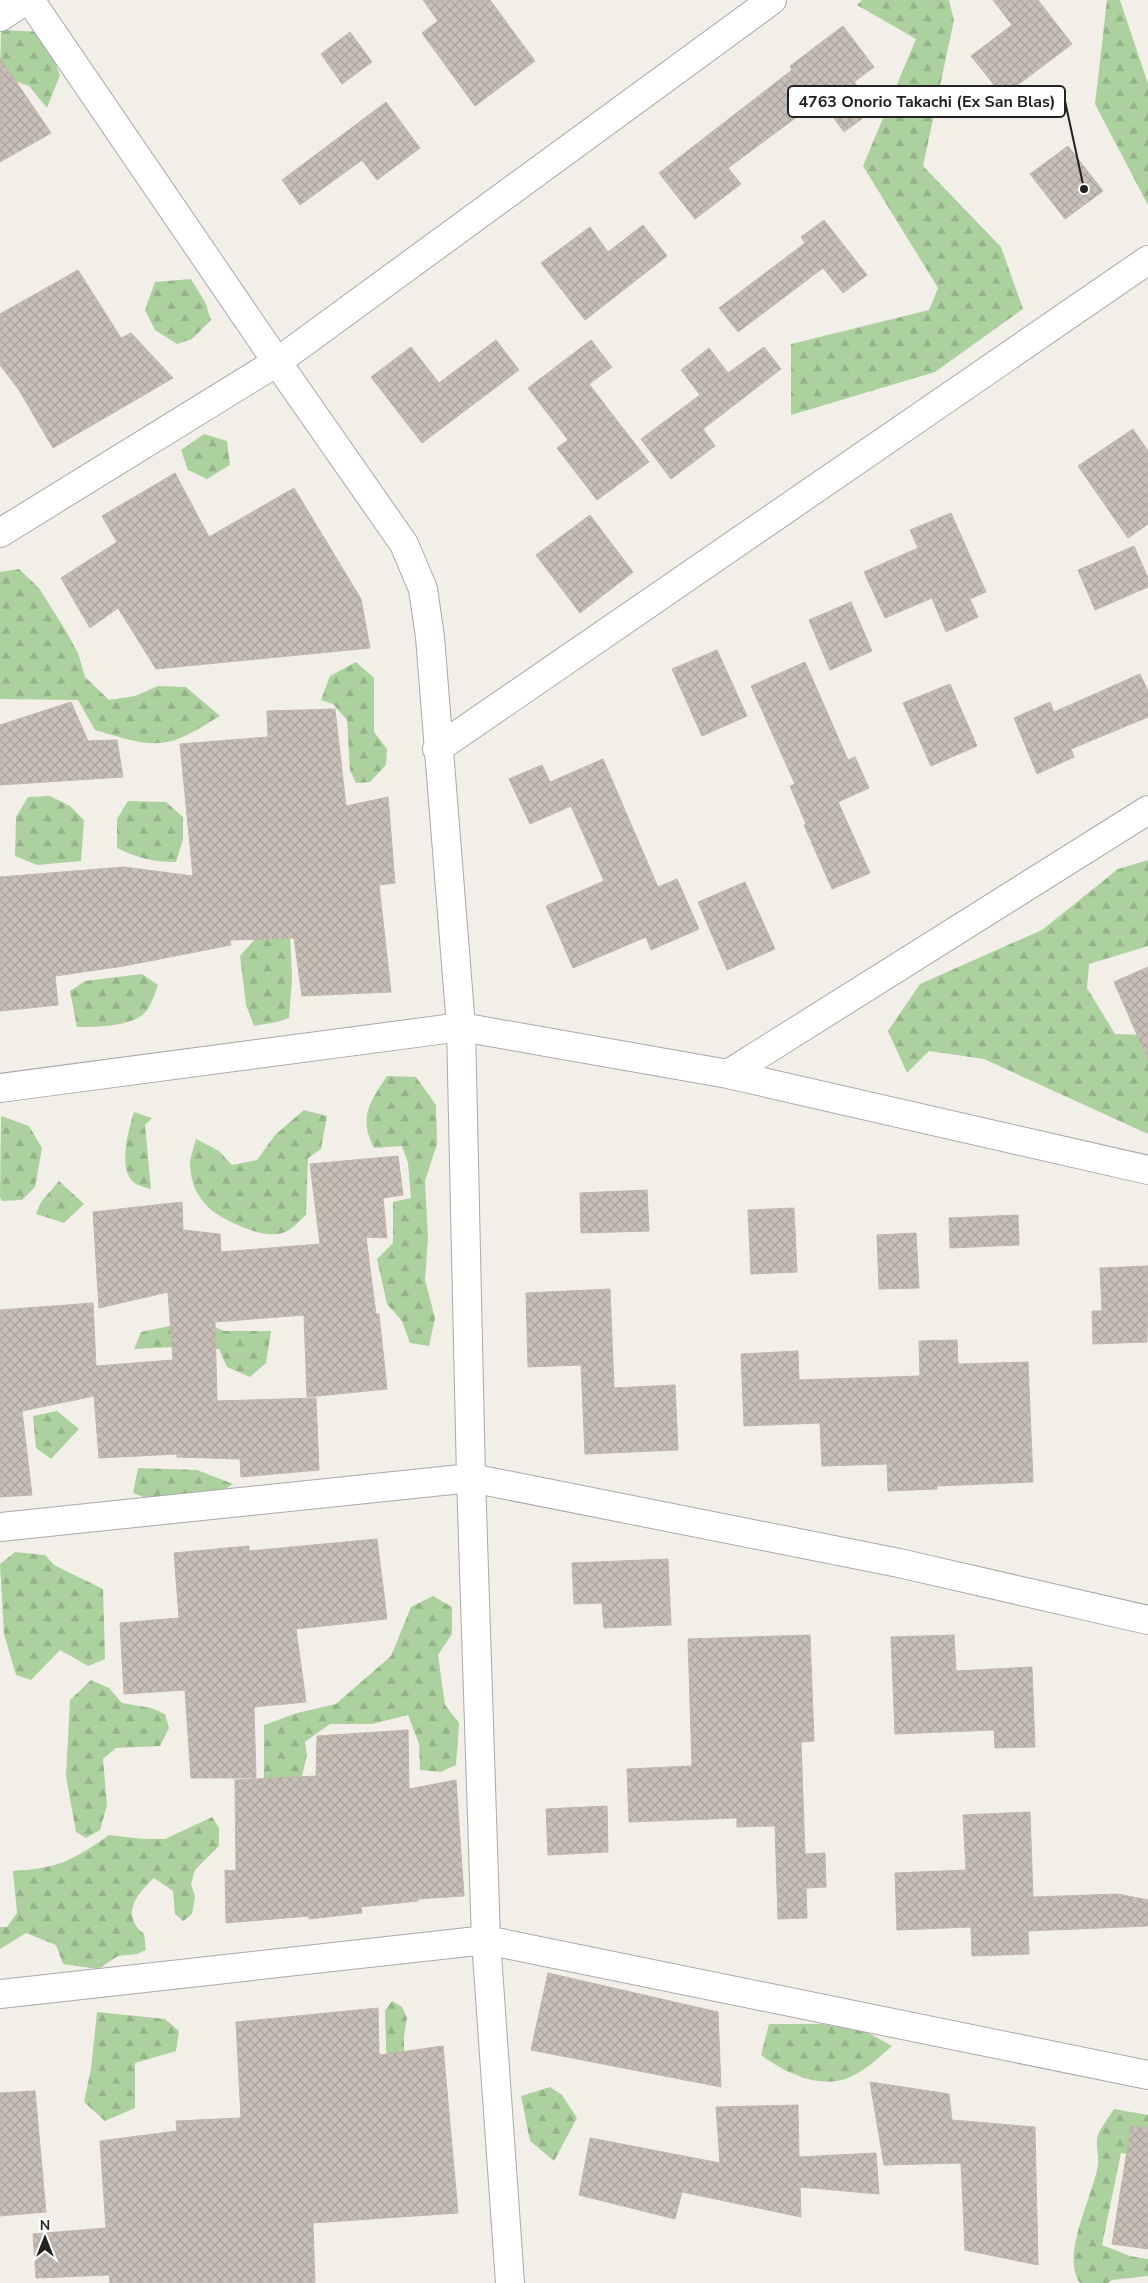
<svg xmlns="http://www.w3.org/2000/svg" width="1148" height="2283" viewBox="0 0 1148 2283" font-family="'Nunito Sans',sans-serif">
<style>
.forest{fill:url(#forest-firs)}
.building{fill:url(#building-cross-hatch);stroke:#c4b6ab}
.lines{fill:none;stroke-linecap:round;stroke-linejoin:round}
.minor-casing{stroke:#a9a9a9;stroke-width:30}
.minor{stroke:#fff;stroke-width:28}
.leader{fill:none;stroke:#222;stroke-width:2}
.callout-dot{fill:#222;stroke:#fff;stroke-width:2}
.callout{fill:#fff;stroke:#222;stroke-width:2}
.callout-label{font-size:16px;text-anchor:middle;font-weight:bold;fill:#222}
</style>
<defs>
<pattern id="forest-firs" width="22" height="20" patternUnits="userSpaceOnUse" patternTransform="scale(1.25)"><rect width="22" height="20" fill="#add19e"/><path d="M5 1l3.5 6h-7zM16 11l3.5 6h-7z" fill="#95b388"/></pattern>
<pattern id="building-cross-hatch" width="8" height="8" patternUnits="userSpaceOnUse" patternTransform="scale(1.25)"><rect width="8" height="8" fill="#c7bfb8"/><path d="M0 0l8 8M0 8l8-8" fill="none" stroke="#aba49e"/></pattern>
</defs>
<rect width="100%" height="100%" fill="#f2efe9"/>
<path class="forest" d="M 862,0 L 949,0 L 954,20 L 923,166 L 1001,247 L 1023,309 L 935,372 L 791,415 L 791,344 L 929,310 L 938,288 L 863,166 L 916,39 L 857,5 Z
M 1107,0 L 1120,0 L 1148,84 L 1148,205 L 1095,104 Z
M 1,30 L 43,32 L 60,75 L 47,108 L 29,86 L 5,78 L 0,80 Z
M 191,279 L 205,302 L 211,320 L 192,339 L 177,344 L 155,330 L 145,310 L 155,282 Z
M 204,434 L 227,441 L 230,465 L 207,479 L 188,470 L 181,450 Z
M 19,569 L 39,588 L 64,628 L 78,653 L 85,677 L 109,700 L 135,696 L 158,686 L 186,687 L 220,716 C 204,725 185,739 167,742 C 144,747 117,736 95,730 L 78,700 L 0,699 L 0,572 Z
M 356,662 L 374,678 L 374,732 L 387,749 L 386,765 L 370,782 L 356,783 L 350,770 L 347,720 L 333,704 L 321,700 L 330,676 Z
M 50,796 L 70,806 L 84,820 L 81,861 L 37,865 L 15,856 L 16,817 L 28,797 Z
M 128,801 L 166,802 L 183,817 L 183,839 L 176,862 C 154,862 137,858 117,848 L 117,819 Z
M 1148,860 L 1148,946 L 1089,964 L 1087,988 L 1115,1034 L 1148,1035 L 1148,1134 L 984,1059 L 929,1051 L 907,1073 L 888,1031 L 920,984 L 1042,930 L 1118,869 Z
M 251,912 L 290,932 L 292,980 L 289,1018 L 277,1022 L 254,1026 L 246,1005 L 240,956 L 254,940 Z
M 142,974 L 158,985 C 155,993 152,1003 147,1010 C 136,1027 95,1027 77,1027 L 70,991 L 85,981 Z
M 387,1076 L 416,1077 L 436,1105 L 437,1144 L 425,1181 L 428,1238 L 425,1280 L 435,1318 L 429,1346 L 410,1343 L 402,1321 L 387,1304 L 377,1259 L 393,1243 L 393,1202 L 411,1198 L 408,1163 L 402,1146 L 374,1148 C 358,1117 370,1102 387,1076 Z
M 304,1110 L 327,1116 L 321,1149 L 308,1158 L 306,1215 C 300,1220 293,1229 285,1232 C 276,1237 257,1233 248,1229 C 217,1218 192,1202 190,1166 C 190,1157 194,1147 196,1139 L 219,1151 L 232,1165 L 257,1160 L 275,1135 Z
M 134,1112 L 152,1118 L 145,1125 L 151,1189 C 146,1188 140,1186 136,1184 C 116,1172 129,1128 134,1112 Z
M 1,1116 L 29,1126 L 42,1148 L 35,1187 L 22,1200 L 2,1201 L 0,1197 Z
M 59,1181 L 84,1204 L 64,1223 L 36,1214 L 41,1202 Z
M 208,1324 L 224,1331 L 271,1331 L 266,1363 L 250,1377 L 227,1367 L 219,1349 L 173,1347 L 134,1349 L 141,1332 L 169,1326 Z
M 57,1411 L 79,1429 L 51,1459 L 36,1448 L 33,1416 Z
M 138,1468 L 197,1470 L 233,1484 L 221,1492 L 149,1499 L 133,1493 Z
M 15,1552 L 45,1555 L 54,1565 L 103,1589 L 105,1659 L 88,1666 L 60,1650 L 31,1680 L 16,1675 L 4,1634 L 0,1564 Z
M 433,1596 L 452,1607 L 452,1634 L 438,1655 L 445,1705 L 459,1723 L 456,1765 L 441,1772 L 420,1770 L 419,1744 L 408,1715 L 372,1724 L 330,1724 L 305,1742 L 307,1755 L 295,1805 L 264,1794 L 264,1725 L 297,1713 L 336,1704 L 391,1656 L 411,1607 Z
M 91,1680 L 109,1688 L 122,1703 L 151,1708 L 165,1714 L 169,1728 L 160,1746 L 116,1748 L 103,1759 L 107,1805 L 100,1830 L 86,1838 L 76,1832 L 66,1776 L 70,1700 Z
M 212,1817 L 219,1828 L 219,1846 L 195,1870 L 191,1884 L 195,1896 L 192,1914 L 183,1921 L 175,1914 L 173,1891 L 154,1878 C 136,1895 120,1914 144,1934 L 146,1950 L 137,1954 L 118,1956 L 98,1969 L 63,1964 L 56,1945 L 26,1933 L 0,1949 L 0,1927 L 7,1927 L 17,1913 L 13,1871 C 59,1868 72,1861 109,1835 L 143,1839 L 165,1839 Z
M 392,2001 L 402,2007 L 407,2018 L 404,2036 L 404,2057 L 388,2113 L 385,2011 Z
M 97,2012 L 165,2019 L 179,2031 L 176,2051 L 135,2063 L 135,2108 L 105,2121 L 84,2102 L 91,2069 Z
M 769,2024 L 821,2024 L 863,2030 L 892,2046 C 877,2059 858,2078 837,2081 C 810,2085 781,2070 761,2055 Z
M 550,2087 L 562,2095 L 577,2118 L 554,2161 L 530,2141 L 521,2096 Z
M 1114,2109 L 1148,2115 L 1148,2158 L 1121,2153 L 1102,2245 L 1130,2256 L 1148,2259 L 1148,2276 L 1112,2280 L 1108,2283 L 1080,2283 C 1060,2256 1093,2196 1098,2165 C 1099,2156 1095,2143 1098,2135 C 1102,2126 1109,2117 1114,2109 Z"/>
<path class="building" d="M 423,0 L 490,0 L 535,61 L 475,106 L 422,33 L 438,21 Z
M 993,0 L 1038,0 L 1072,44 L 1003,96 L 971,56 L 1012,25 Z
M 843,26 L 874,67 L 854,82 L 875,109 L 844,132 L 824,105 L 821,107 L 817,102 L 728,168 L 741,184 L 695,219 L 659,173 L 792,70 L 790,66 Z
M 350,32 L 372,62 L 342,84 L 321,54 Z
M 0,58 L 51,133 L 0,162 Z
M 386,102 L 420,148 L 377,180 L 362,160 L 300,205 L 282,180 Z
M 1068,146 L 1103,191 L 1065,219 L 1030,174 Z
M 824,220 L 867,275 L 843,293 L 823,268 L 738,332 L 719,308 L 805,243 L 801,237 Z
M 643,225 L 667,256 L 585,320 L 541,263 L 590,227 L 608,252 Z
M 78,270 L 121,338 L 131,333 L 173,378 L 53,448 L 19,390 L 0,365 L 0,314 Z
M 496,340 L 519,370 L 422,443 L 371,377 L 411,347 L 439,383 Z
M 591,340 L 612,367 L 589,384 L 649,462 L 597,500 L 557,448 L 568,440 L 528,388 Z
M 764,347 L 781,369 L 703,429 L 715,446 L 671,479 L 641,439 L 700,395 L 681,370 L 709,348 L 728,373 Z
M 1133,429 L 1148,451 L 1148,524 L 1128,538 L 1078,466 Z
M 175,473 L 209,537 L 294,488 L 361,599 L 370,648 L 156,669 L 118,608 L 90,628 L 61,578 L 117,542 L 102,516 Z
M 951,513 L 986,592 L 970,599 L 978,617 L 946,632 L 932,598 L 885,618 L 864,572 L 918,548 L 910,530 Z
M 590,515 L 633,572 L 580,613 L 536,555 Z
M 1134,546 L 1148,578 L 1148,587 L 1095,610 L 1078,570 Z
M 851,602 L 872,651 L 830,670 L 809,620 Z
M 717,650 L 747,716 L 702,736 L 672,669 Z
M 805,662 L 848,760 L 855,757 L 869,788 L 838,802 L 870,873 L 832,889 L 804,825 L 806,824 L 790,786 L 795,784 L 751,686 Z
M 1140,674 L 1148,691 L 1148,717 L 1071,749 L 1074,757 L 1037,774 L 1014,718 L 1050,702 L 1054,712 Z
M 950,684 L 977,746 L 931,766 L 903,703 Z
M 71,702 L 88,741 L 117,740 L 123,777 L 0,785 L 0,725 Z
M 335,709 L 346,806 L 388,797 L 395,883 L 379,885 L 391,992 L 302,996 L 294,938 L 230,940 L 231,945 L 124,966 L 55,976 L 58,1005 L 0,1011 L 0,877 L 124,867 L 193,876 L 180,744 L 268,737 L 267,711 Z
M 603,759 L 658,887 L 677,879 L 699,929 L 651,950 L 646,937 L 573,968 L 546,906 L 604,881 L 571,806 L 530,824 L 509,779 L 542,765 L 550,782 Z
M 745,882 L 775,949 L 727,970 L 698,902 Z
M 1148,967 L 1148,1060 L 1114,982 Z
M 398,1156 L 403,1195 L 383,1198 L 387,1238 L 366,1237 L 376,1314 L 379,1314 L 387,1389 L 307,1397 L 304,1315 L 215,1322 L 217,1401 L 316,1398 L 319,1470 L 241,1477 L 240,1459 L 177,1457 L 177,1454 L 99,1458 L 94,1396 L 22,1411 L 32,1495 L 0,1497 L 0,1310 L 93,1303 L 96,1366 L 173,1360 L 168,1292 L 99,1308 L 93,1212 L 182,1202 L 183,1230 L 220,1234 L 221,1252 L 320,1244 L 310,1164 Z
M 647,1190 L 649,1231 L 581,1233 L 580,1193 Z
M 794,1208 L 797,1272 L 751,1274 L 748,1210 Z
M 1018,1215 L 1019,1245 L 950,1248 L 949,1218 Z
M 916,1233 L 919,1288 L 879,1289 L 877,1235 Z
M 1148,1266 L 1147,1342 L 1093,1344 L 1092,1311 L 1102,1311 L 1100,1268 Z
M 610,1289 L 614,1388 L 675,1385 L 678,1450 L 585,1454 L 581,1365 L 528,1367 L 526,1293 Z
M 957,1340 L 958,1364 L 1028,1362 L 1033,1482 L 937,1486 L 937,1489 L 888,1491 L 887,1464 L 822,1466 L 820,1423 L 744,1426 L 741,1354 L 798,1351 L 799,1380 L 920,1376 L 919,1341 Z
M 377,1539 L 387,1619 L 296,1629 L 306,1702 L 254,1707 L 256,1778 L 191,1778 L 185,1690 L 124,1694 L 120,1623 L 179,1618 L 174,1553 L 249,1546 L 249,1551 Z
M 668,1559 L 671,1625 L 604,1628 L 602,1603 L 574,1604 L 572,1563 Z
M 810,1635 L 814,1741 L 801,1742 L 805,1854 L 825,1853 L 826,1887 L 806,1888 L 807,1918 L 778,1919 L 775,1826 L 737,1827 L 737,1818 L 629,1822 L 627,1769 L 692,1766 L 688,1639 Z
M 954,1635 L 956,1671 L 1032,1667 L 1035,1747 L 995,1748 L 994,1730 L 895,1734 L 891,1637 Z
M 408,1730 L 409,1789 L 456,1780 L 464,1896 L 418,1899 L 418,1901 L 361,1907 L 362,1913 L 309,1919 L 309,1916 L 226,1923 L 225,1870 L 236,1871 L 235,1780 L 316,1776 L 317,1736 Z
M 607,1806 L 608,1852 L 548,1855 L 546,1809 Z
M 1030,1812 L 1033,1897 L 1118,1894 L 1148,1900 L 1148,1926 L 1028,1931 L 1029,1954 L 972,1956 L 971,1927 L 897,1930 L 895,1873 L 966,1870 L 963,1815 Z
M 548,1973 L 718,2012 L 721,2087 L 531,2050 Z
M 378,2008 L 379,2055 L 443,2046 L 458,2213 L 313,2223 L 315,2283 L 110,2283 L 109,2275 L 36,2278 L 33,2234 L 106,2228 L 100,2141 L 177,2131 L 176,2121 L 241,2118 L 236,2022 Z
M 870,2082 L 949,2094 L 952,2120 L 1035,2127 L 1038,2265 L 965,2250 L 961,2163 L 884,2165 Z
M 35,2091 L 46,2212 L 0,2216 L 0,2093 Z
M 798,2105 L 799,2157 L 876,2153 L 879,2194 L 800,2187 L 801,2217 L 682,2192 L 675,2219 L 579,2195 L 590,2138 L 720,2163 L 716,2107 Z
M 1131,2126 L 1148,2128 L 1148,2249 L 1112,2244 Z"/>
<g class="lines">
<defs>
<path id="minor" d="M 30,0 L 277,362 L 404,544 L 423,589 L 430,637 L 461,1027 L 471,1478 L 486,1940 L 510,2283
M 0,17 L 26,0
M 0,533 L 277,362 L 772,0
M 437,749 L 1148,260
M 728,1074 L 1148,810
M 0,1088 L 461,1027 L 728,1074 L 1148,1170
M 0,1527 L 471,1478 L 899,1563 L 1148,1620
M 0,1994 L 486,1940 L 1148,2075"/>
</defs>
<use href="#minor" class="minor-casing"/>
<use href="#minor" class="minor"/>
</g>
<path class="leader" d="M1084 189L1065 101"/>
<circle class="callout-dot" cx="1084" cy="189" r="5"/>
<rect class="callout" x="788" y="86" width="277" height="31" rx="5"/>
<g class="callout-label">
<text x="927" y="107">4763 Onorio Takachi (Ex San Blas)</text>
</g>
<g transform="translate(45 2238)" stroke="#ffffff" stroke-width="4" paint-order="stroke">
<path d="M0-4L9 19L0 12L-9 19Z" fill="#222222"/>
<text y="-8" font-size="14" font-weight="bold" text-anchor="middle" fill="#222222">N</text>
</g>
</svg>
